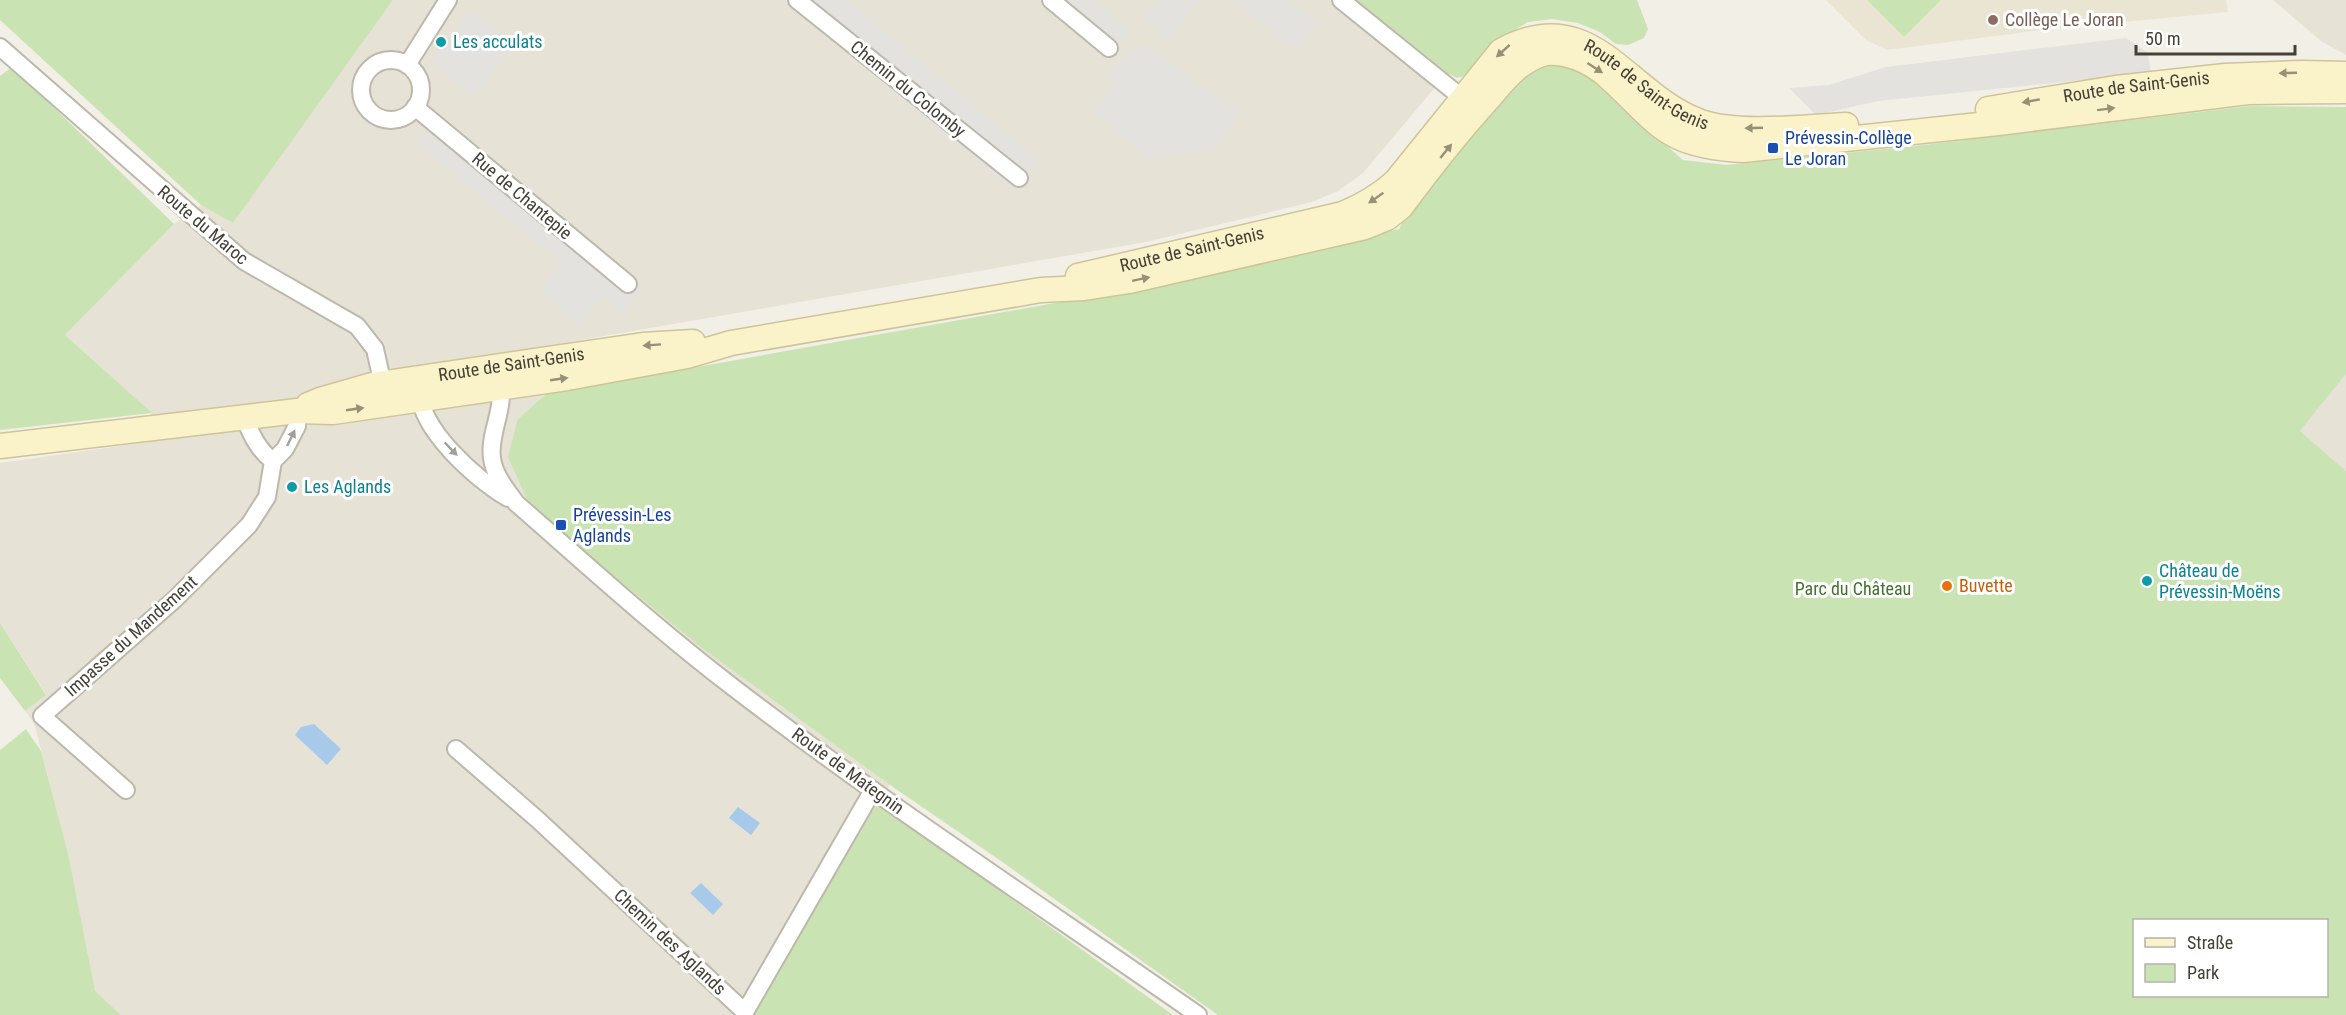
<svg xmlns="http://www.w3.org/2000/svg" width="2346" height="1015" viewBox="0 0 2346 1015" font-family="'Roboto Condensed',sans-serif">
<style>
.residential{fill:#e6e2d5}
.education{fill:#eae5d2}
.green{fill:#cae3b3;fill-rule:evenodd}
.parking{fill:#e3e2df}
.water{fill:#a8caea}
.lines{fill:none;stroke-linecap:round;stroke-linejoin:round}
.minor-casing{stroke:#bdb8aa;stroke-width:20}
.secondary-casing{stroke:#cec49a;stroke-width:27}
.minor{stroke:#fff;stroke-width:16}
.secondary{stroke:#faf2c9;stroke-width:24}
.oneway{fill:#969078}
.oneway2{fill:#a2a09a}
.education-dot{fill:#8d6e63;stroke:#fff;stroke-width:2}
.culture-dot{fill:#0f9aa8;stroke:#fff;stroke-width:2}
.transit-dot{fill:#1a4fb4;stroke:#fff;stroke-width:2}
.food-dot{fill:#e8710a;stroke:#fff;stroke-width:2}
.labels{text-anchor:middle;stroke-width:6;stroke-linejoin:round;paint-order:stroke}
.education-label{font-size:18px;fill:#785e54;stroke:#fff;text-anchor:start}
.culture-label{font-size:18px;fill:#0d838f;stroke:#fff;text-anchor:start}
.street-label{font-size:18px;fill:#444036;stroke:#fff}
.transit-label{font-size:18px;fill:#164399;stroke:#fff;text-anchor:start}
.food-label{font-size:18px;fill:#c56008;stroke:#fff;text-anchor:start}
.park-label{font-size:18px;fill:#43722e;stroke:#fff}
</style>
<rect width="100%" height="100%" fill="#f2efe7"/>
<path class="residential" d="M 393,0 L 1356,0 L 1447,73 L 1363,173 L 1338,191 L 1312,202 L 1146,242 L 535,348 L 546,394 L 518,419 L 572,542 L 703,649 L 890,785 L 750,1015 L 121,1015 L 95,992 L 68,853 L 34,723 L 25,711 L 46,694 L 0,623 L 0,463 L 156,441 L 151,413 L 65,335 L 174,224 L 201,205 L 233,223 Z
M 2273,0 L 2346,0 L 2346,55 L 2321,41 Z
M 2346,374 L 2346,471 L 2300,431 Z"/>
<path class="education" d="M 1826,0 L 2226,0 L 2228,12 L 2050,29 L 1887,50 L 1866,40 Z"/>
<path class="green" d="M 0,0 L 393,0 L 233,223 L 201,205 L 0,20 Z
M 1356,0 L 1637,0 L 1648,29 L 1644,38 L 1628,45 L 1616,44 L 1600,32 L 1578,23 L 1552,19 L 1528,22 L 1501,38 L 1467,75 L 1457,78 L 1447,73 Z
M 1867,0 L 1941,0 L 1904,37 Z
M 1556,64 L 1569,66 L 1583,72 L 1683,160 L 1727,165 L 1915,146 L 2250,106 L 2346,107 L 2346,374 L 2300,431 L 2346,471 L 2346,1015 L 1218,1015 L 1001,861 L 890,785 L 703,649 L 572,542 L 527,499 L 508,457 L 518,419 L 546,394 L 1088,297 L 1263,262 L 1399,229 L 1409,211 L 1522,76 L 1536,67 ZM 2134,920 L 2326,920 L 2326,996 L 2134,996 Z
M 12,67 L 174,224 L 65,335 L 152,413 L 0,430 L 0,76 Z
M 0,623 L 46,695 L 25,711 L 0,678 Z
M 26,729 L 41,751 L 68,853 L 95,991 L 121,1015 L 0,1015 L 0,750 Z
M 878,803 L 1173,1015 L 750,1015 Z"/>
<path class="parking" d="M 783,0 L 846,0 L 1039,160 L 1013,191 Z
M 1039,0 L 1095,0 L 1131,31 L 1109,58 Z
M 1159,0 L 1201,0 L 1167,39 L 1143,20 Z
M 1233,0 L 1288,0 L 1317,23 L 1295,51 Z
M 472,10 L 516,44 L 474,97 L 431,62 Z
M 2126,38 L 2148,53 L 2151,73 L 1878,101 L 1816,115 L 1789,88 L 1829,85 L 1886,67 Z
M 1144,45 L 1242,114 L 1216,148 L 1149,159 L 1092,111 L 1114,84 L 1108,76 L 1129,52 Z
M 439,118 L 643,287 L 622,314 L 603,296 L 577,325 L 540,289 L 560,262 L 416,143 Z"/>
<path class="water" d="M 314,724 L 341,749 L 327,765 L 295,735 L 301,727 Z
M 738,807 L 760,823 L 751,835 L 729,818 Z
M 701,883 L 723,904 L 713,915 L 690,893 Z"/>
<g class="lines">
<defs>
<path id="minor" d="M 797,0 L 1019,178
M 1051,0 L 1109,48
M 1341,0 L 1471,105
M 0,47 L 244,261 L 357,326 L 375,349 L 385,394
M361 90a30 30 0 1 1 60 0a30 30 0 1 1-60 0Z
M 407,65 L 448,0
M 415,107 L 628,284
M 497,379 C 509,404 488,431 492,458 C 494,475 506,489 516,503 C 588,566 658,630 734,688 C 884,803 1043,907 1198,1015
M 421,389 C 414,425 479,482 508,498
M 244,417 C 251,434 258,450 273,461
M 456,749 L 537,819 L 745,1012 L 873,790
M 126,790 L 42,716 L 174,600 L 249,525 L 267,497 L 273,461 L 285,449 L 297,426 L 297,411"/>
<g id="secondary">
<path id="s1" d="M 1988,109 L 2116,88 L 2225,76 L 2302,73 L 2346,74"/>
<path id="s2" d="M 1078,276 L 1343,214 C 1364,205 1380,196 1396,181 L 1501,51 C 1593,0 1626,96 1701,122 C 1738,135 1806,127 1846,125"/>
<path id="s3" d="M 308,405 L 320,400 L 372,385 L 643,345 L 693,342"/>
<path d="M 0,446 L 297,411 L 333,412 L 567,378 L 687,356 L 731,343 L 1041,290 L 1084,288 L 1129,281 L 1365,227 L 1387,218 L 1401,207 C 1429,169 1458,132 1490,97 C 1499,86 1509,73 1521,65 C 1528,60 1538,55 1546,53 C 1567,51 1589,61 1605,74 C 1659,122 1662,146 1743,150 L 1998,123 L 2248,92 L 2346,91"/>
</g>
</defs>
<use href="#minor" class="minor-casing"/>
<use href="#secondary" class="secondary-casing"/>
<use href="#minor" class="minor"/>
<use href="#secondary" class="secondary"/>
</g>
<defs><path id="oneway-solid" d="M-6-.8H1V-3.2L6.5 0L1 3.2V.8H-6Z" transform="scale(1.5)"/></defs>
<g class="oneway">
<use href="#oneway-solid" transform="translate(1503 51) rotate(138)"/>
<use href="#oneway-solid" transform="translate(1595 68) rotate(33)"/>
<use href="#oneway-solid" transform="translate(2288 73) rotate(178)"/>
<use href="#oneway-solid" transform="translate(2031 101) rotate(170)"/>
<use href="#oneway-solid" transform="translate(2106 109) rotate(-7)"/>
<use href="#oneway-solid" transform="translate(1754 128) rotate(178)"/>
<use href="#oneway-solid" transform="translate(1446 151) rotate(-51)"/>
<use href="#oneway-solid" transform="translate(1376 198) rotate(145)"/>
<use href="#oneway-solid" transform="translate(1141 279) rotate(-12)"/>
<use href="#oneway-solid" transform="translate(652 345) rotate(176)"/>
<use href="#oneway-solid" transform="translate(559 379) rotate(-8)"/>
<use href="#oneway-solid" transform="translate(355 409) rotate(-8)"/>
</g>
<g class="oneway2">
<use href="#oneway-solid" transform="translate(291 438) rotate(-64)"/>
<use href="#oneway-solid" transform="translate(451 449) rotate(46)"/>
</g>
<circle class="education-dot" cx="1993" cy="20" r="6"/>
<g class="culture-dot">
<circle cx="441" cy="42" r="6"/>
<circle cx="292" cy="487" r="6"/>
<circle cx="2147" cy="581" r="6"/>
</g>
<g class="transit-dot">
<rect x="1767" y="142" width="12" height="12" rx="3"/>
<rect x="555" y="519" width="12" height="12" rx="3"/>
</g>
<circle class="food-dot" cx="1947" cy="586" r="6"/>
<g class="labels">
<g class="education-label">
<text x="2005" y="26">Collège Le Joran</text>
</g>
<g class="culture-label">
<text x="453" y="48">Les acculats</text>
<text x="304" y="493">Les Aglands</text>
<text x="2159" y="577">Château de<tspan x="2159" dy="21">Prévessin-Moëns</tspan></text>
</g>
<g class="street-label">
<text dy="6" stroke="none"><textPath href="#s2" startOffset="664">Route de Saint-Genis</textPath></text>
<text dy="6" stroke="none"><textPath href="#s1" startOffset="150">Route de Saint-Genis</textPath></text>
<text transform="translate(908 89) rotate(39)" y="6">Chemin du Colomby</text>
<text transform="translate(522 196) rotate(40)" y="6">Rue de Chantepie</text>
<text transform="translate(203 225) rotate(40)" y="6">Route du Maroc</text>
<text dy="6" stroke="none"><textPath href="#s2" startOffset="117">Route de Saint-Genis</textPath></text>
<text dy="6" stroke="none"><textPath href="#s3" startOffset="208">Route de Saint-Genis</textPath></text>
<text transform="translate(131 636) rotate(-42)" y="6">Impasse du Mandement</text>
<text transform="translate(848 771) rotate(36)" y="6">Route de Mategnin</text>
<text transform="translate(670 942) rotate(43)" y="6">Chemin des Aglands</text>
</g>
<g class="transit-label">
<text x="1785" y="144">Prévessin-Collège<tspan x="1785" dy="21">Le Joran</tspan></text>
<text x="573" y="521">Prévessin-Les<tspan x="573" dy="21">Aglands</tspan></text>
</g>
<g class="food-label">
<text x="1959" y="592">Buvette</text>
</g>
<g class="park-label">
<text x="1853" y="595">Parc du Château</text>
</g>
</g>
<rect x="2133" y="919" width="195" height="78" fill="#ffffff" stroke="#b4b3af" stroke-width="1.5"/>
<rect x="2145" y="938" width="30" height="9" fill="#faf2c9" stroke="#b4b3af" stroke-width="1.5"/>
<text x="2187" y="949" font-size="18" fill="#444036">Straße</text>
<rect x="2145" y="964" width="30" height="18" fill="#cae3b3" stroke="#b4b3af" stroke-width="1.5"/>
<text x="2187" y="979" font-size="18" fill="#444036">Park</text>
<path d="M2136 45v9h159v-9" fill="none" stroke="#444036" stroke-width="3"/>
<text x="2145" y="45" font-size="18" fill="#444036" stroke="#ffffff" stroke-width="4.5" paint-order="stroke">50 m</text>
</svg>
